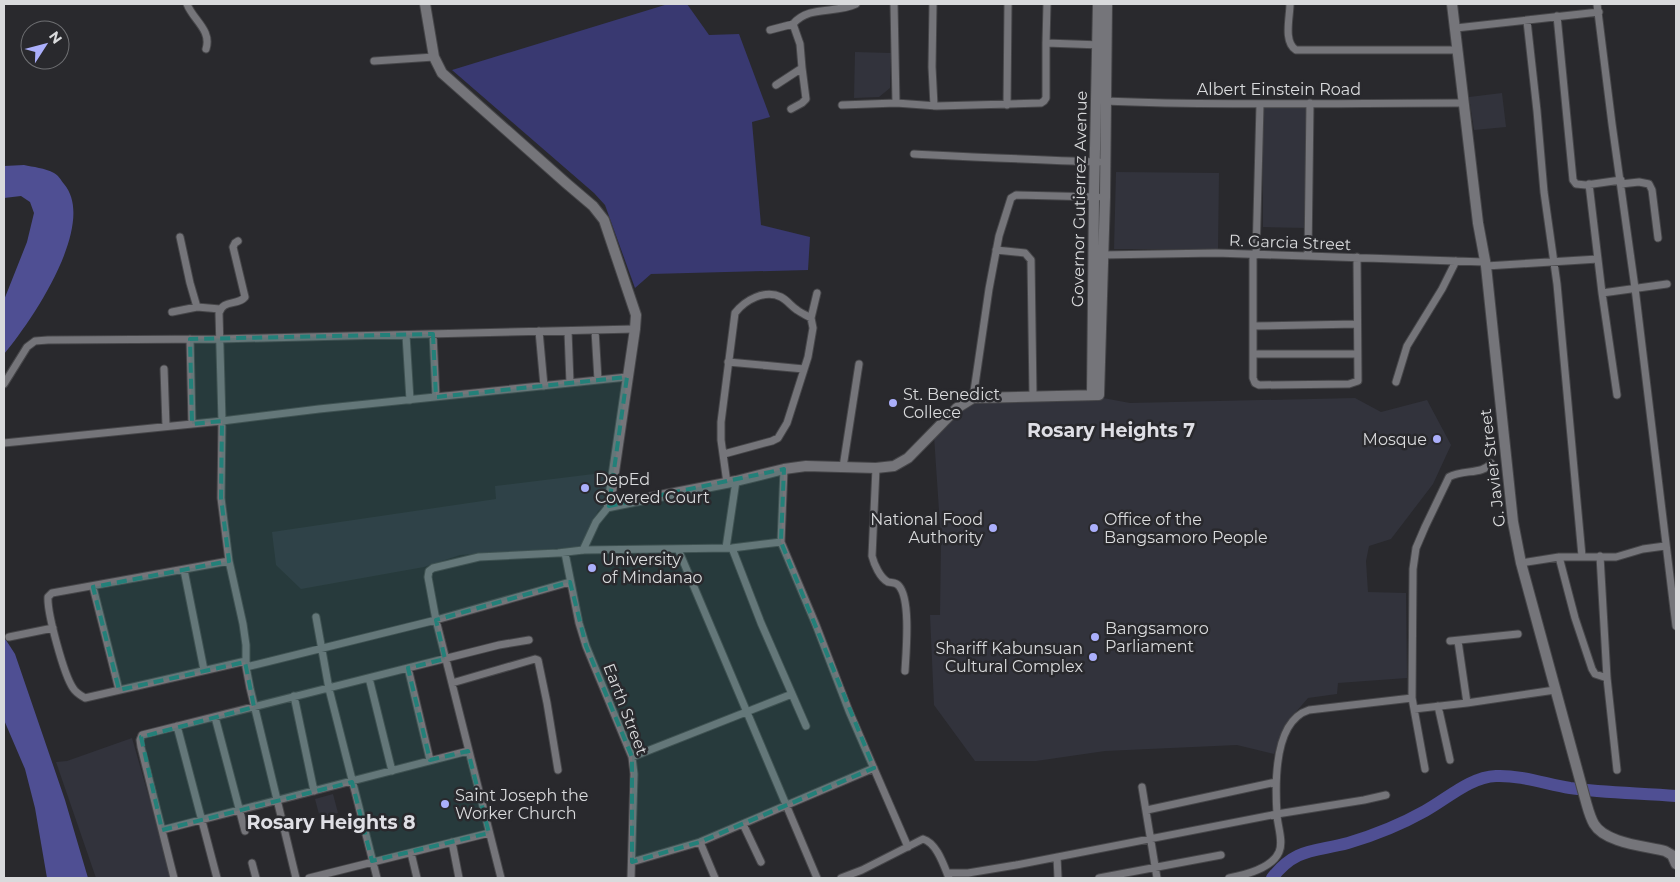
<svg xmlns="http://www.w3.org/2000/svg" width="1680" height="882" viewBox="0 0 1680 882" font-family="Montserrat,sans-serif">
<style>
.built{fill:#32333c}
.green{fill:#393971}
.water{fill:#4f4f93}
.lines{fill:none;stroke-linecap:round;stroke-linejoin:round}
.river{stroke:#4f4f93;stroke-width:12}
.street-casing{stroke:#464649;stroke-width:9}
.secondary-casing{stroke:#464649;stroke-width:12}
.street{stroke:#75757a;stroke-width:7}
.secondary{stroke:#75757a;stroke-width:10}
.marked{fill:#238079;fill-opacity:0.2;stroke:#238079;stroke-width:4;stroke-dasharray:10 6;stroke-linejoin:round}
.poi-dot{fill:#abaffb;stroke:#29292d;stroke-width:2}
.labels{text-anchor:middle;stroke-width:5;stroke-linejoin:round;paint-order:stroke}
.street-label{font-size:16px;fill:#d9dadc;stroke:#29292d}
.poi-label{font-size:16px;fill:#d9dadc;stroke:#29292d;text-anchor:start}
.quarter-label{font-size:19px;font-weight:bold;fill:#dfdfe5;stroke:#29292d}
</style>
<rect width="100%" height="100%" fill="#29292d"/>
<path class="built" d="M 855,52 L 891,53 L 890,88 L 879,97 L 854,98 Z
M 1502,93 L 1506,127 L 1474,130 L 1469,97 Z
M 1263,104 L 1308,106 L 1307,228 L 1263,227 Z
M 1116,172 L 1219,173 L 1218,249 L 1114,249 Z
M 1103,398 L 1130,403 L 1355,398 L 1381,412 L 1427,400 L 1451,445 L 1433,484 L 1391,539 L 1369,546 L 1366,561 L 1368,592 L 1406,593 L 1407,678 L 1338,683 L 1337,694 L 1308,698 L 1295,713 L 1284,729 L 1274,754 L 1237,745 L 1105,751 L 1036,761 L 975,761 L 934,705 L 930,615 L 940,615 L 941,540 L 934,436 L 971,402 Z
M 610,472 L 607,503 L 598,511 L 580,547 L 460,555 L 424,567 L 301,589 L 276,565 L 272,532 L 496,499 L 495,486 Z
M 132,738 L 172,878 L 96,878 L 56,762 L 67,761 Z
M 333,794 L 338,813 L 320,818 L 315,799 Z"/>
<path class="green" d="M 668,4 L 687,4 L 709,35 L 739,34 L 770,117 L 752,122 L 761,225 L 810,237 L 808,270 L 651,274 L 635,288 L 605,205 L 594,193 L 452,70 Z"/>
<path class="water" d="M 24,165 C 33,167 45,168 54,173 C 58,175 61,180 64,184 C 98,224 31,322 4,354 L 4,300 L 27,242 L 34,213 L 30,202 L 21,196 L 4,198 L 4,166 Z
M 4,637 L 15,654 L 65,800 L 88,878 L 47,878 L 35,808 L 25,769 L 4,720 Z"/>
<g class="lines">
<path class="river" d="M 1272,878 C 1296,847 1315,852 1348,843 C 1375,835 1400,825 1425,811 C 1447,799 1470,777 1496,776 C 1521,775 1546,784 1570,788 C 1605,793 1641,793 1676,796"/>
<defs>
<path id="street" d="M 187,4 C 193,20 212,30 206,49
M 894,4 L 896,103 L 937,106 L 1041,103 L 1044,101 L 1046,98 L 1046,43
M 933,4 L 932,67 L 934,106
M 1047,4 L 1046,43 L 1101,45
M 1290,4 C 1290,17 1283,42 1296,50 L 1457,50
M 1597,4 L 1612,124 L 1635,288 L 1676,626
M 1557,16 L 1573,180 L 1576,184 L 1586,185 L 1621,180
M 1527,21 L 1537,111 L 1544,192 L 1557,284 L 1582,556
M 1456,28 L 1599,12
M 770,30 L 793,24
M 374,61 L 434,57
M 776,85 L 802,68 L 800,44 L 793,24 C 809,5 835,14 856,4
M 1103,101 C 1223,106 1343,103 1463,103
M 842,105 L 896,103
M 1007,105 L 1008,4
M 791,109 L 802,103 L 806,99 L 802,68
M 914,154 C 976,157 1037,160 1099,162
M 1589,184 L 1602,293 L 1617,395
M 1621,184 L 1639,182 L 1649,184 L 1652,190 L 1658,238
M 180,237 L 190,283 L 197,307
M 238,241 L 235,243 L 233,247 L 245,297 C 238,306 223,299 219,313 L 222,421 L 221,498 L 229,561 L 243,624 L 246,645 L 246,667 L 250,688 L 296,878
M 996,250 L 1025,253 L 1031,260 L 1033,396
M 1253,254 L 1253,378 L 1255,383 L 1259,385 L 1349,384 L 1358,381 L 1357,257
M 1101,255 L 1216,253 L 1485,262
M 1256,255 L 1260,105
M 1308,256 L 1310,103
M 1486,266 L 1598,259
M 1602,293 L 1667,284
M 172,312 L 197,307 L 220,309
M 1253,326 L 1357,324
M 595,330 L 598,380
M 539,331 L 544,386
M 568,331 L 570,383
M 433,334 L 436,397
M 406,335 L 410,400
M 190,339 L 192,424
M 1253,354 L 1357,354
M 728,362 L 804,369
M 164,369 L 166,426
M 1396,382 L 1407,346 L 1442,289 L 1456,261
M 4,384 L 27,347 L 35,341 L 48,340 L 219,339 L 635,329
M 973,398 L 989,289 L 999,236 L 1011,198 L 1016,195 L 1098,197
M 4,443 L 222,421 L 319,409 L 627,377
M 724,454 L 772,441 L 778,438 L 787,423 L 808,357 L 813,328 L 811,318 L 817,293
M 843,467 L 859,364
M 876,468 L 872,556 C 874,564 880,578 888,582 C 892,583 896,582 899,586 C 911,600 906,652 905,671
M 784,469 L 781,542 L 816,625 L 849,711 L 908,847
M 727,483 L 721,440 L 721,422 L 735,313 C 745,300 765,289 781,297 C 787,300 791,306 797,310 C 801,313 806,315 811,318
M 726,548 L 736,481
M 732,548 L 761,623 L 806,726
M 678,549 L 817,878
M 583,550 L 596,522 L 609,506
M 565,553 L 579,623 L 586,646 L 632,757 L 634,774 L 631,878
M 1600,556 L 1607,678 L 1617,770
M 1559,557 L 1575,618 L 1592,669 L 1595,674 L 1607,678
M 229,561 L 52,593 L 48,597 C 47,613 64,675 73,688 C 76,693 80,695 85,698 L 246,661
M 1521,563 L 1559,557 L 1616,557 L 1643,549 L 1665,546
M 184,570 L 204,670
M 93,587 L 119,690
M 316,617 L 329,689 L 377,878
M 9,637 L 53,628
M 1450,641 L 1518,634
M 1458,641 L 1467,703
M 246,667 L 436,620 L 570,582
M 408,668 L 430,760
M 369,678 L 392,771
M 452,683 L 535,659 L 538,660 L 547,703 L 558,770
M 294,696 L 314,791
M 1412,698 L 1425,769
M 1438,706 L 1450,760
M 1414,709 L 1467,703 L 1555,690
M 215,717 L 245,831
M 177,726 L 217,878
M 632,757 L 792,694
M 1142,787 L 1157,878
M 1147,810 L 1276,782
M 743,824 L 761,862
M 162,830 L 468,751
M 452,842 L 459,878
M 700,842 L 715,878
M 411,853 L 417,878
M 1057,857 L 1058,878
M 632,862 L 700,842 L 874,768
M 252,863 L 256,878
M 947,873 L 968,873 L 1016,865 L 1277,814 L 1364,800 L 1386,795
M 174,878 L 141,747 L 140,740 L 142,735 L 499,645 L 529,640
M 309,878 L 489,833
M 501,878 L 436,620 L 428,577 L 429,571 L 433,568 L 479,557 L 558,553 L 583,550 L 732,548 L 781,542
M 841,878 L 862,870 L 923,839 C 937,843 944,866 949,878
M 1099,878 L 1221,855
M 1229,878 C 1245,875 1272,868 1279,852 C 1284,841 1277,825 1277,814 C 1275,783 1274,721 1309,710 L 1412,698 L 1413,569 L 1416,548 L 1425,527 L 1449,477 C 1463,469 1483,475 1491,463"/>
<path id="secondary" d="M 425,4 L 434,57 L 442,73 L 566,183 L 593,206 L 604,220 L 636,315 L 635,329 L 609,506 L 736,481 L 784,469 L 806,466 L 876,468 L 894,466 L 908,458 L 957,408 L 973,398 L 1099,395 L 1105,197 L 1107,4
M 1452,4 L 1478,223 L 1486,266 L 1513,522 L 1521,563 L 1586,802 C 1588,809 1590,817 1594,824 C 1605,843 1645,846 1665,851 L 1672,855 L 1676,864
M 1092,395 L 1094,197 L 1098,4"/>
</defs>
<use href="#street" class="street-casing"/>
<use href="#secondary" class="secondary-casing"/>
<use href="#street" class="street"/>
<use href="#secondary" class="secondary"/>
</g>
<path class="marked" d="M 433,334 L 436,397 L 627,377 L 609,506 L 784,469 L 781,542 L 874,768 L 700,842 L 632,862 L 632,757 L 586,646 L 570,582 L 436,620 L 445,659 L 408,668 L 430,760 L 468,751 L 489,833 L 372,861 L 352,782 L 162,830 L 141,737 L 254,707 L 245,662 L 119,690 L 93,587 L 229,561 L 221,498 L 222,421 L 192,424 L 190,339 Z"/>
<g class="poi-dot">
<circle cx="893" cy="403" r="5"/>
<circle cx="1437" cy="439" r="5"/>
<circle cx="585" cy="488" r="5"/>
<circle cx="993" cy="528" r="5"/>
<circle cx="1094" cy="528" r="5"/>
<circle cx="592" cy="568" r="5"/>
<circle cx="1095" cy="637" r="5"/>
<circle cx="1093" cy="657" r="5"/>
<circle cx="445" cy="804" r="5"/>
</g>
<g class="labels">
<g class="street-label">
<text x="1279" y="95">Albert Einstein Road</text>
<text transform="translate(1079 199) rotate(-89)" y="6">Governor Gutierrez Avenue</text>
<text transform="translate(1290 242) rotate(2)" y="6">R. Garcia Street</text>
<text transform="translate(1492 468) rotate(-97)" y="6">G. Javier Street</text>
<text transform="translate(626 709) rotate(69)" y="6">Earth Street</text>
</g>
<g class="poi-label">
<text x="903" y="400">St. Benedict<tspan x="903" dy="18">Collece</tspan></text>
<text x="1427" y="445" text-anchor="end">Mosque</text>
<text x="595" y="485">DepEd<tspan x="595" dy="18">Covered Court</tspan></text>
<text x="983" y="525" text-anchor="end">National Food<tspan x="983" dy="18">Authority</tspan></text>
<text x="1104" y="525">Office of the<tspan x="1104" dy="18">Bangsamoro People</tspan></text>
<text x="602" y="565">University<tspan x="602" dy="18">of Mindanao</tspan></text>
<text x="1105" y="634">Bangsamoro<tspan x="1105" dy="18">Parliament</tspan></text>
<text x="1083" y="654" text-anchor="end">Shariff Kabunsuan<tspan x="1083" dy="18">Cultural Complex</tspan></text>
<text x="455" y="801">Saint Joseph the<tspan x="455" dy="18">Worker Church</tspan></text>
</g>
<g class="quarter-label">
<text x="1111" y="437">Rosary Heights 7</text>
<text x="331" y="829">Rosary Heights 8</text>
</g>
</g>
<rect width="1680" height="882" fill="none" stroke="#d9dadc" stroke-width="10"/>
<g transform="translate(45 45) rotate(54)"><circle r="24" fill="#29292d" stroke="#6f7073"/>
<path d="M0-4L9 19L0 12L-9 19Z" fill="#abaffb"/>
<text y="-8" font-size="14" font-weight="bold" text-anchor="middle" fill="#d9dadc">N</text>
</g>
</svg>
